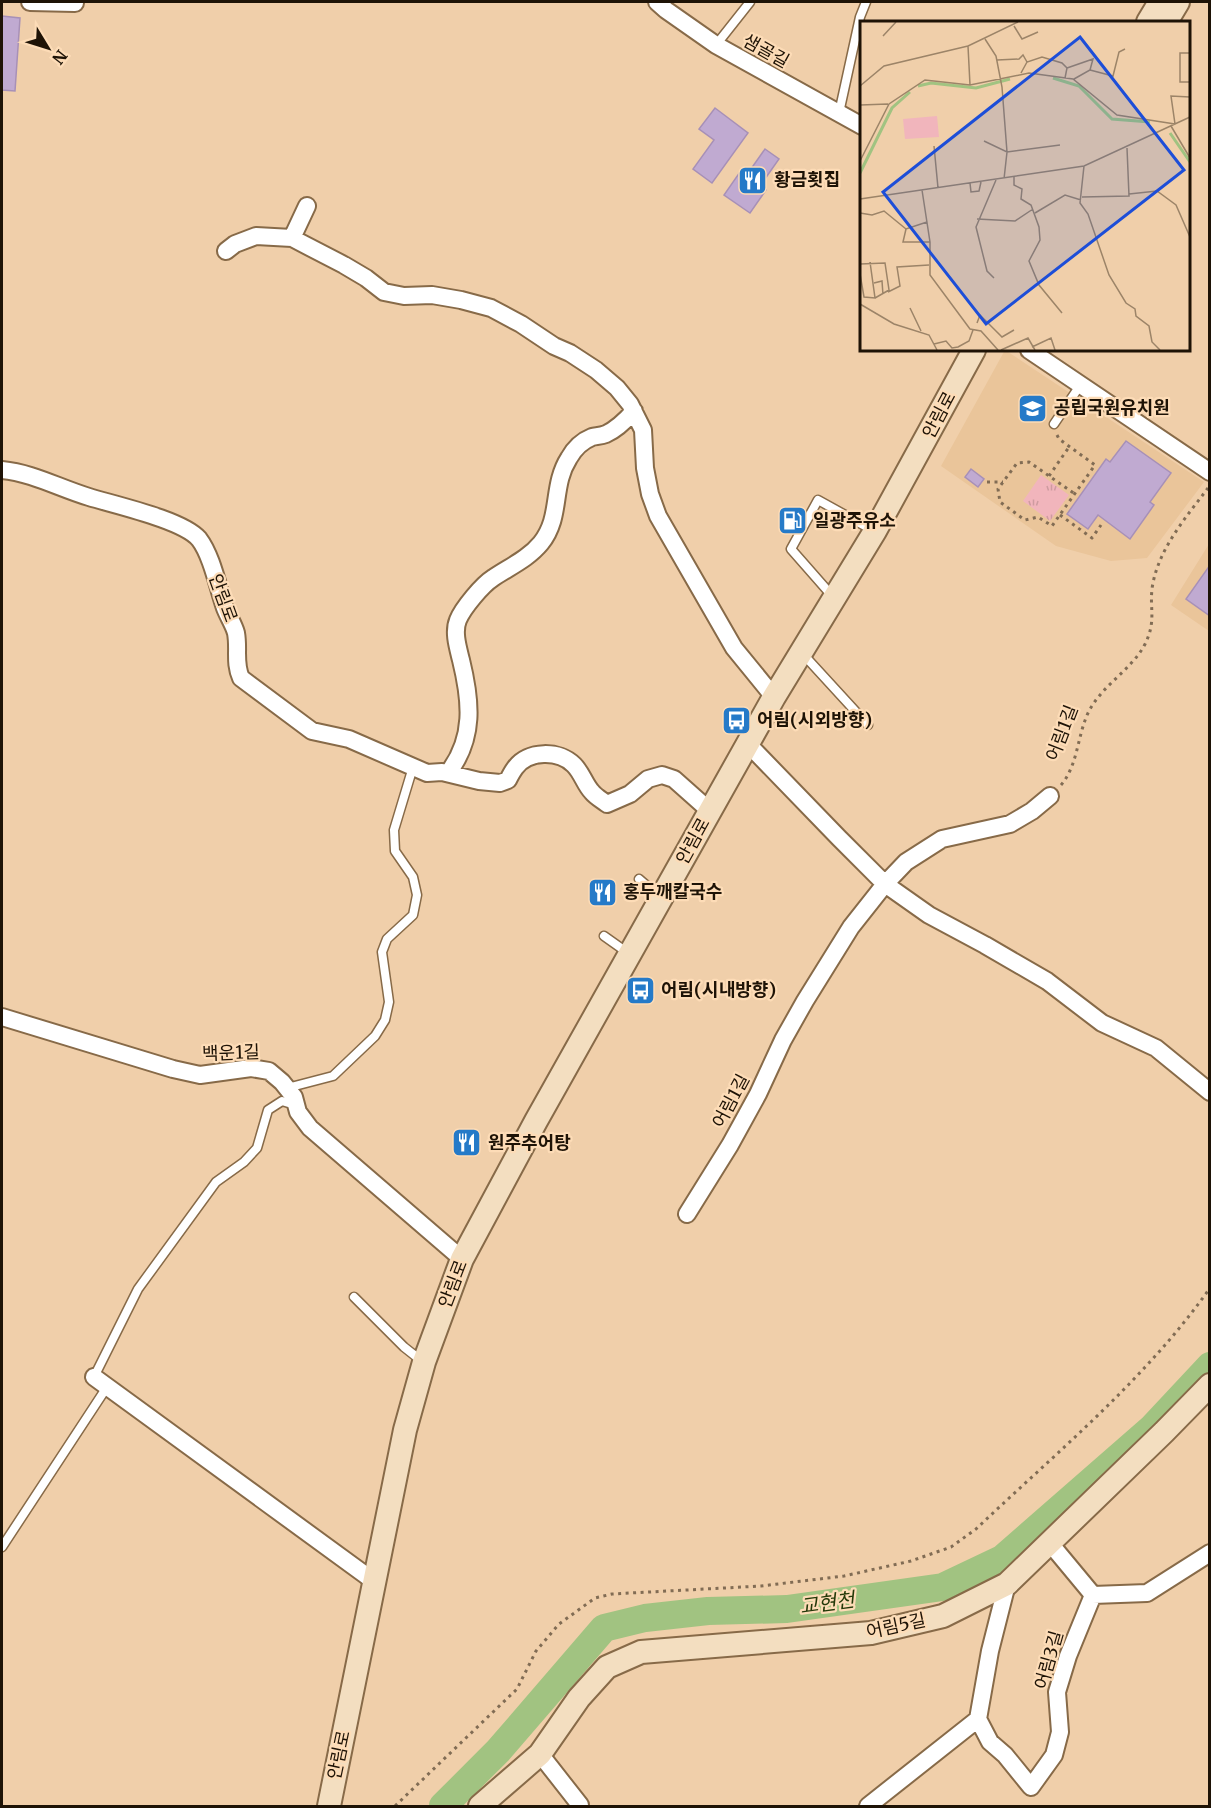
<svg xmlns="http://www.w3.org/2000/svg" width="1211" height="1808" viewBox="0 0 1211 1808" font-family="Merriweather,'Noto Sans KR',serif">
<style>
.built{fill:#eac59a}
.park{fill:url(#park-tufts)}
.lines{fill:none;stroke-linecap:round;stroke-linejoin:round}
.river{stroke:#a1c381;stroke-width:28}
.building{fill:#c0aad1;stroke:#a790b7;stroke-width:1.5}
.lane-casing{stroke:#876a48;stroke-width:11}
.street-casing{stroke:#876a48;stroke-width:20}
.secondary-casing{stroke:#876a48;stroke-width:26}
.path{stroke:#816c54;stroke-width:3;stroke-dasharray:3 4.5;stroke-linecap:butt}
.lane{stroke:#fff;stroke-width:8}
.street{stroke:#fff;stroke-width:16}
.secondary{stroke:#f3dec0;stroke-width:22}
.labels{text-anchor:middle;stroke-width:4.5;stroke-linejoin:round;paint-order:stroke}
.street-label{font-size:18px;fill:#1e1306;stroke:#fddcb7}
.poi-label{font-size:18px;font-weight:bold;fill:#1e1306;stroke:#fddcb7;text-anchor:start}
.water-label{font-size:20px;font-style:italic;fill:#243909;stroke:#fddcb7}
.inset-river{fill:none;stroke:#a1c381;stroke-width:3}
.inset-road{fill:none;stroke:#9c8468;stroke-width:1.5}
.view{fill:#1d4ed8;fill-opacity:0.15;stroke:#1d4ed8;stroke-width:3}
.inset-edge{fill:none;stroke:#1e1306;stroke-width:3}
</style>
<defs>
<pattern id="park-tufts" width="24" height="20" patternUnits="userSpaceOnUse" patternTransform="scale(1.5)"><rect width="24" height="20" fill="#f1b5bc"/><path d="M3 7l-1-3M5 7V3M7 7l1-3M15 17l-1-3M17 17v-4M19 17l1-3" fill="none" stroke="#ce9ba0"/></pattern>
</defs>
<rect width="100%" height="100%" fill="#f0cfaa"/>
<path class="built" d="M 1005,350 L 1204,482 L 1147,558 L 1111,561 L 1056,546 L 941,466 Z
M 1209,544 L 1209,631 L 1171,605 Z"/>
<path class="park" d="M 1041,475 L 1069,495 L 1050,521 L 1023,501 Z"/>
<g class="lines">
<path class="river" d="M 443,1806 L 498,1751 L 604,1628 L 645,1618 L 708,1611 L 787,1609 L 943,1587 L 1002,1559 L 1152,1428 L 1210,1366"/>
</g>
<path class="building" d="M 2,16 L 20,18 L 15,91 L 2,90 Z
M 715,108 L 748,133 L 712,183 L 693,169 L 714,140 L 699,129 Z
M 765,149 L 779,159 L 760,186 L 766,190 L 750,213 L 724,195 L 740,172 L 746,176 Z
M 1126,441 L 1171,473 L 1150,502 L 1154,505 L 1130,539 L 1098,515 L 1088,529 L 1067,514 L 1106,459 L 1110,462 Z
M 971,469 L 984,479 L 978,487 L 965,477 Z
M 1210,565 L 1210,616 L 1186,599 Z"/>
<g class="lines">
<defs>
<path id="lane" d="M 716,45 L 750,2
M 839,113 L 860,17 L 866,2
M 1054,424 L 1081,384
M 834,598 L 791,549 L 818,500 L 874,531
M 802,653 L 868,725
M 639,879 L 661,898
M 604,936 L 628,953
M 287,1088 L 333,1076 L 375,1036 L 385,1020 L 389,1002 L 382,952 L 387,939 L 413,915 L 417,895 L 413,877 L 395,851 L 394,830 L 413,767
M 354,1297 L 404,1347 L 423,1362
M 94,1377 L 138,1289 L 216,1182 L 244,1162 L 257,1148 L 268,1110 L 282,1101 L 295,1105
M 2,1547 L 107,1387"/>
<path id="street" d="M 30,2 L 75,3 L 74,2
M 657,2 L 666,10 L 716,45 L 862,126
M 292,238 L 307,206
M 226,251 L 235,244 L 256,236 L 292,238 L 344,265 L 366,278 L 384,292 L 404,296 L 432,295 L 461,300 L 491,308 L 521,324 L 554,346 L 570,353 L 596,370 L 617,388 L 630,404 L 643,430 L 645,468 L 650,494 L 658,516 L 734,648 L 774,697
M 1029,350 L 1210,472
M 2,470 C 33,473 59,488 89,497 C 115,505 183,520 199,539 C 212,556 218,588 225,608 C 228,616 234,625 236,633 C 239,649 234,663 241,678 L 312,731 L 349,739 L 427,773 L 442,772 L 479,781 L 500,783 L 508,780 C 510,776 512,772 515,768 C 528,750 559,750 574,765 C 582,773 585,785 592,792 C 596,797 602,800 607,804 L 630,794 L 648,779 L 662,775 L 674,779 L 710,811
M 748,744 L 839,838 L 885,884 L 929,915 L 985,945 L 1047,981 L 1102,1023 L 1156,1048 L 1210,1092
M 448,773 C 475,738 471,701 461,660 C 458,648 453,632 458,620 C 463,608 482,585 493,578 C 509,567 528,559 541,543 C 562,517 551,486 569,458 C 574,449 582,441 592,437 C 596,436 601,436 606,434 C 617,429 626,420 634,411
M 2,1017 L 173,1069 L 200,1075 L 251,1068 L 269,1071 L 282,1082 L 294,1097 L 298,1112 L 310,1128 L 462,1259
M 687,1214 L 730,1145 L 758,1094 L 783,1040 L 805,1001 L 851,927 L 885,884 L 906,862 L 942,839 L 1010,824 L 1032,811 L 1050,796
M 94,1377 L 375,1582
M 1049,1542 L 1093,1595 L 1147,1593 L 1210,1553
M 1007,1584 L 990,1651 L 978,1719 L 990,1742 L 1005,1755 L 1031,1787 L 1054,1755 L 1060,1732 L 1057,1692 L 1068,1656 L 1093,1595
M 540,1754 L 580,1805
M 868,1806 L 978,1719"/>
<path id="secondary" d="M 1148,22 L 1160,2
M 1166,22 L 1178,2
M 329,1806 L 405,1430 L 424,1362 L 462,1259 L 536,1121 L 774,697 L 875,531 L 974,350
M 480,1806 L 540,1754 L 579,1698 L 607,1667 L 641,1652 L 871,1633 L 943,1616 L 1007,1584 L 1164,1432 L 1210,1385"/>
</defs>
<use href="#lane" class="lane-casing"/>
<use href="#street" class="street-casing"/>
<use href="#secondary" class="secondary-casing"/>
<path class="path" d="M 1057,435 L 1059,439 L 1095,465 L 1052,526 L 1038,517 L 1025,520 L 1000,502 L 998,489 L 1017,463 L 1029,462 L 1075,494
M 1049,476 L 1069,447
M 987,482 L 1003,482
M 1060,515 L 1092,538 L 1101,525
M 1061,785 C 1078,765 1077,737 1088,713 C 1101,686 1130,671 1144,646 C 1158,620 1148,607 1153,583 C 1160,547 1187,516 1208,488
M 395,1806 L 517,1689 L 536,1651 L 559,1624 L 595,1598 L 612,1594 L 761,1586 L 844,1576 L 911,1561 L 951,1547 L 976,1529 C 1057,1452 1145,1380 1210,1288"/>
<use href="#lane" class="lane"/>
<use href="#street" class="street"/>
<use href="#secondary" class="secondary"/>
</g>
<defs>
<symbol id="restaurant-square" viewBox="-11 -11 22 22"><rect x="-9" y="-9" width="18" height="18" rx="4" fill="#257ac8" stroke="#fddcb7"/><path d="M-5-6h1v4h1v-4h1v4h1v-4h1v5L-1.5 .5V6h-2V.5L-5-1ZM5-6V6H3V1.5H1.5Q1.5-4 5-6Z" fill="#fff"/></symbol>
<symbol id="school-square" viewBox="-11 -11 22 22"><rect x="-9" y="-9" width="18" height="18" rx="4" fill="#257ac8" stroke="#fddcb7"/><path d="M0-5L7-2L0 1L-7-2ZM-4 1L0 2.5L4 1V4Q0 6-4 4Z" fill="#fff"/></symbol>
<symbol id="fuel-square" viewBox="-11 -11 22 22"><rect x="-9" y="-9" width="18" height="18" rx="4" fill="#257ac8" stroke="#fddcb7"/><path d="M-5.5-6h7V0h2V4h1.3V-2.5L3-4.5l.8-.8L6-3V5H2.5V1h-1V6h-7ZM-4.2-4.7v3.2H.2V-4.7Z" fill="#fff"/></symbol>
<symbol id="bus-square" viewBox="-11 -11 22 22"><rect x="-9" y="-9" width="18" height="18" rx="4" fill="#257ac8" stroke="#fddcb7"/><path d="M-5-6H5V4H4V6H2V4H-2V6H-4V4H-5ZM-3.5-4V0h7V-4ZM-3.5 1.2v1.5H-2V1.2ZM2 1.2v1.5H3.5V1.2Z" fill="#fff"/></symbol>
</defs>
<g fill-rule="evenodd">
<use href="#restaurant-square" x="736" y="164" width="33" height="33"/>
<use href="#school-square" x="1016" y="392" width="33" height="33"/>
<use href="#fuel-square" x="776" y="504" width="33" height="33"/>
<use href="#bus-square" x="720" y="704" width="33" height="33"/>
<use href="#restaurant-square" x="586" y="876" width="33" height="33"/>
<use href="#bus-square" x="624" y="974" width="33" height="33"/>
<use href="#restaurant-square" x="450" y="1126" width="33" height="33"/>
</g>
<g class="labels">
<g class="street-label">
<text transform="translate(766 51) rotate(29)" y="6">샘골길</text>
<text transform="translate(939 415) rotate(-62)" y="6">안림로</text>
<text transform="translate(223 598) rotate(70)" y="6">안림로</text>
<text transform="translate(1062 733) rotate(-69)" y="6">어림1길</text>
<text transform="translate(693 841) rotate(-61)" y="6">안림로</text>
<text transform="translate(231 1053) rotate(-2)" y="6">백운1길</text>
<text transform="translate(731 1101) rotate(-62)" y="6">어림1길</text>
<text transform="translate(453 1284) rotate(-69)" y="6">안림로</text>
<text transform="translate(896 1626) rotate(-12)" y="6">어림5길</text>
<text transform="translate(1049 1660) rotate(-74)" y="6">어림3길</text>
<text transform="translate(339 1755) rotate(-78)" y="6">안림로</text>
</g>
<g class="poi-label">
<text x="774" y="186">황금횟집</text>
<text x="1054" y="414">공립국원유치원</text>
<text x="813" y="527">일광주유소</text>
<text x="757" y="726">어림(시외방향)</text>
<text x="623" y="898">홍두깨칼국수</text>
<text x="661" y="996">어림(시내방향)</text>
<text x="488" y="1149">원주추어탕</text>
</g>
<g class="water-label">
<text transform="translate(827 1603) rotate(-8)" y="7">교현천</text>
</g>
</g>
<g transform="translate(860 21)">
<rect width="330" height="330" fill="#f0cfaa"/>
<path d="M 77,95 L 79,116 L 45,118 L 43,98 Z" fill="#f1b5bc"/>
<path class="inset-river" d="M 193,57 L 219,65 L 252,98 L 290,101M 58,65 L 71,62 L 116,67 L 150,58M 310,112 L 330,141M 0,152 L 32,87 L 50,71"/>
<path class="inset-road" d="M 154,5 L 162,18 L 178,11M 23,15 L 36,1M 125,18 L 136,35 L 142,66 L 147,131 L 144,158M 330,32 L 320,32 L 320,61 L 330,61M 137,39 L 159,38 L 163,34 L 167,41M 207,47 L 233,38 L 230,49 L 214,58M 230,49 L 253,55 L 259,31 L 265,28M 161,52 L 167,41 L 182,36 L 202,42 L 207,47 L 205,57M 110,64 L 108,25 L 158,1M 0,65 L 24,45 L 108,25M 0,84 L 28,83M 315,103 L 311,75 L 330,76M 311,105 L 330,137M 124,120 L 147,131 L 200,124M 74,125 L 78,167M 0,140 L 29,83 L 65,59 L 110,64 L 169,52 L 213,58 L 257,94 L 315,103M 224,145 L 220,182 L 228,193 L 249,254 L 266,282 L 275,288 L 276,295 L 289,305 L 292,321 L 300,329M 154,156 L 154,164 L 162,168 L 161,178 L 171,184 L 179,206 L 180,219 L 169,240 L 179,264 L 202,292M 110,162 L 111,171 L 119,170 L 121,161M 62,169 L 70,221 L 70,254 L 110,308 L 121,310 L 138,329M 269,173 L 297,170 L 316,184 L 330,216M 222,176 L 269,175 L 267,127M 0,178 L 224,145 L 330,96M 0,192 L 12,194 L 24,190 L 46,208 L 67,201M 175,192 L 205,174 L 221,179M 117,198 L 155,200 L 173,188M 46,208 L 43,221 L 70,221M 0,243 L 25,242 L 29,269 L 15,277M 0,253 L 4,276 L 15,277 L 10,241M 134,257 L 127,250 L 116,206 L 136,159M 14,262 L 22,260 L 23,274M 28,271 L 40,265 L 37,246 L 69,244M 0,283 L 34,303 L 69,314 L 77,329M 50,287 L 61,310M 117,302 L 120,294 L 142,316 L 154,309M 74,323 L 86,320 L 92,327 L 98,326 L 109,320 L 113,309M 172,326 L 191,317 L 195,329M 141,329 L 168,317 L 175,329"/>
<path class="view" d="M 220,16 L 324,149 L 126,303 L 23,171 Z"/>
<rect width="330" height="330" class="inset-edge"/>
</g>
<rect width="1211" height="1808" fill="none" stroke="#1e1306" stroke-width="6"/>
<g transform="translate(48 48) rotate(128)" stroke="#fddcb7" stroke-width="4.5" paint-order="stroke">
<path d="M0-4.5L10 22L0 15L-10 22Z" fill="#1e1306"/>
<text y="-9" font-size="16" font-weight="bold" text-anchor="middle" fill="#1e1306">N</text>
</g>
</svg>
